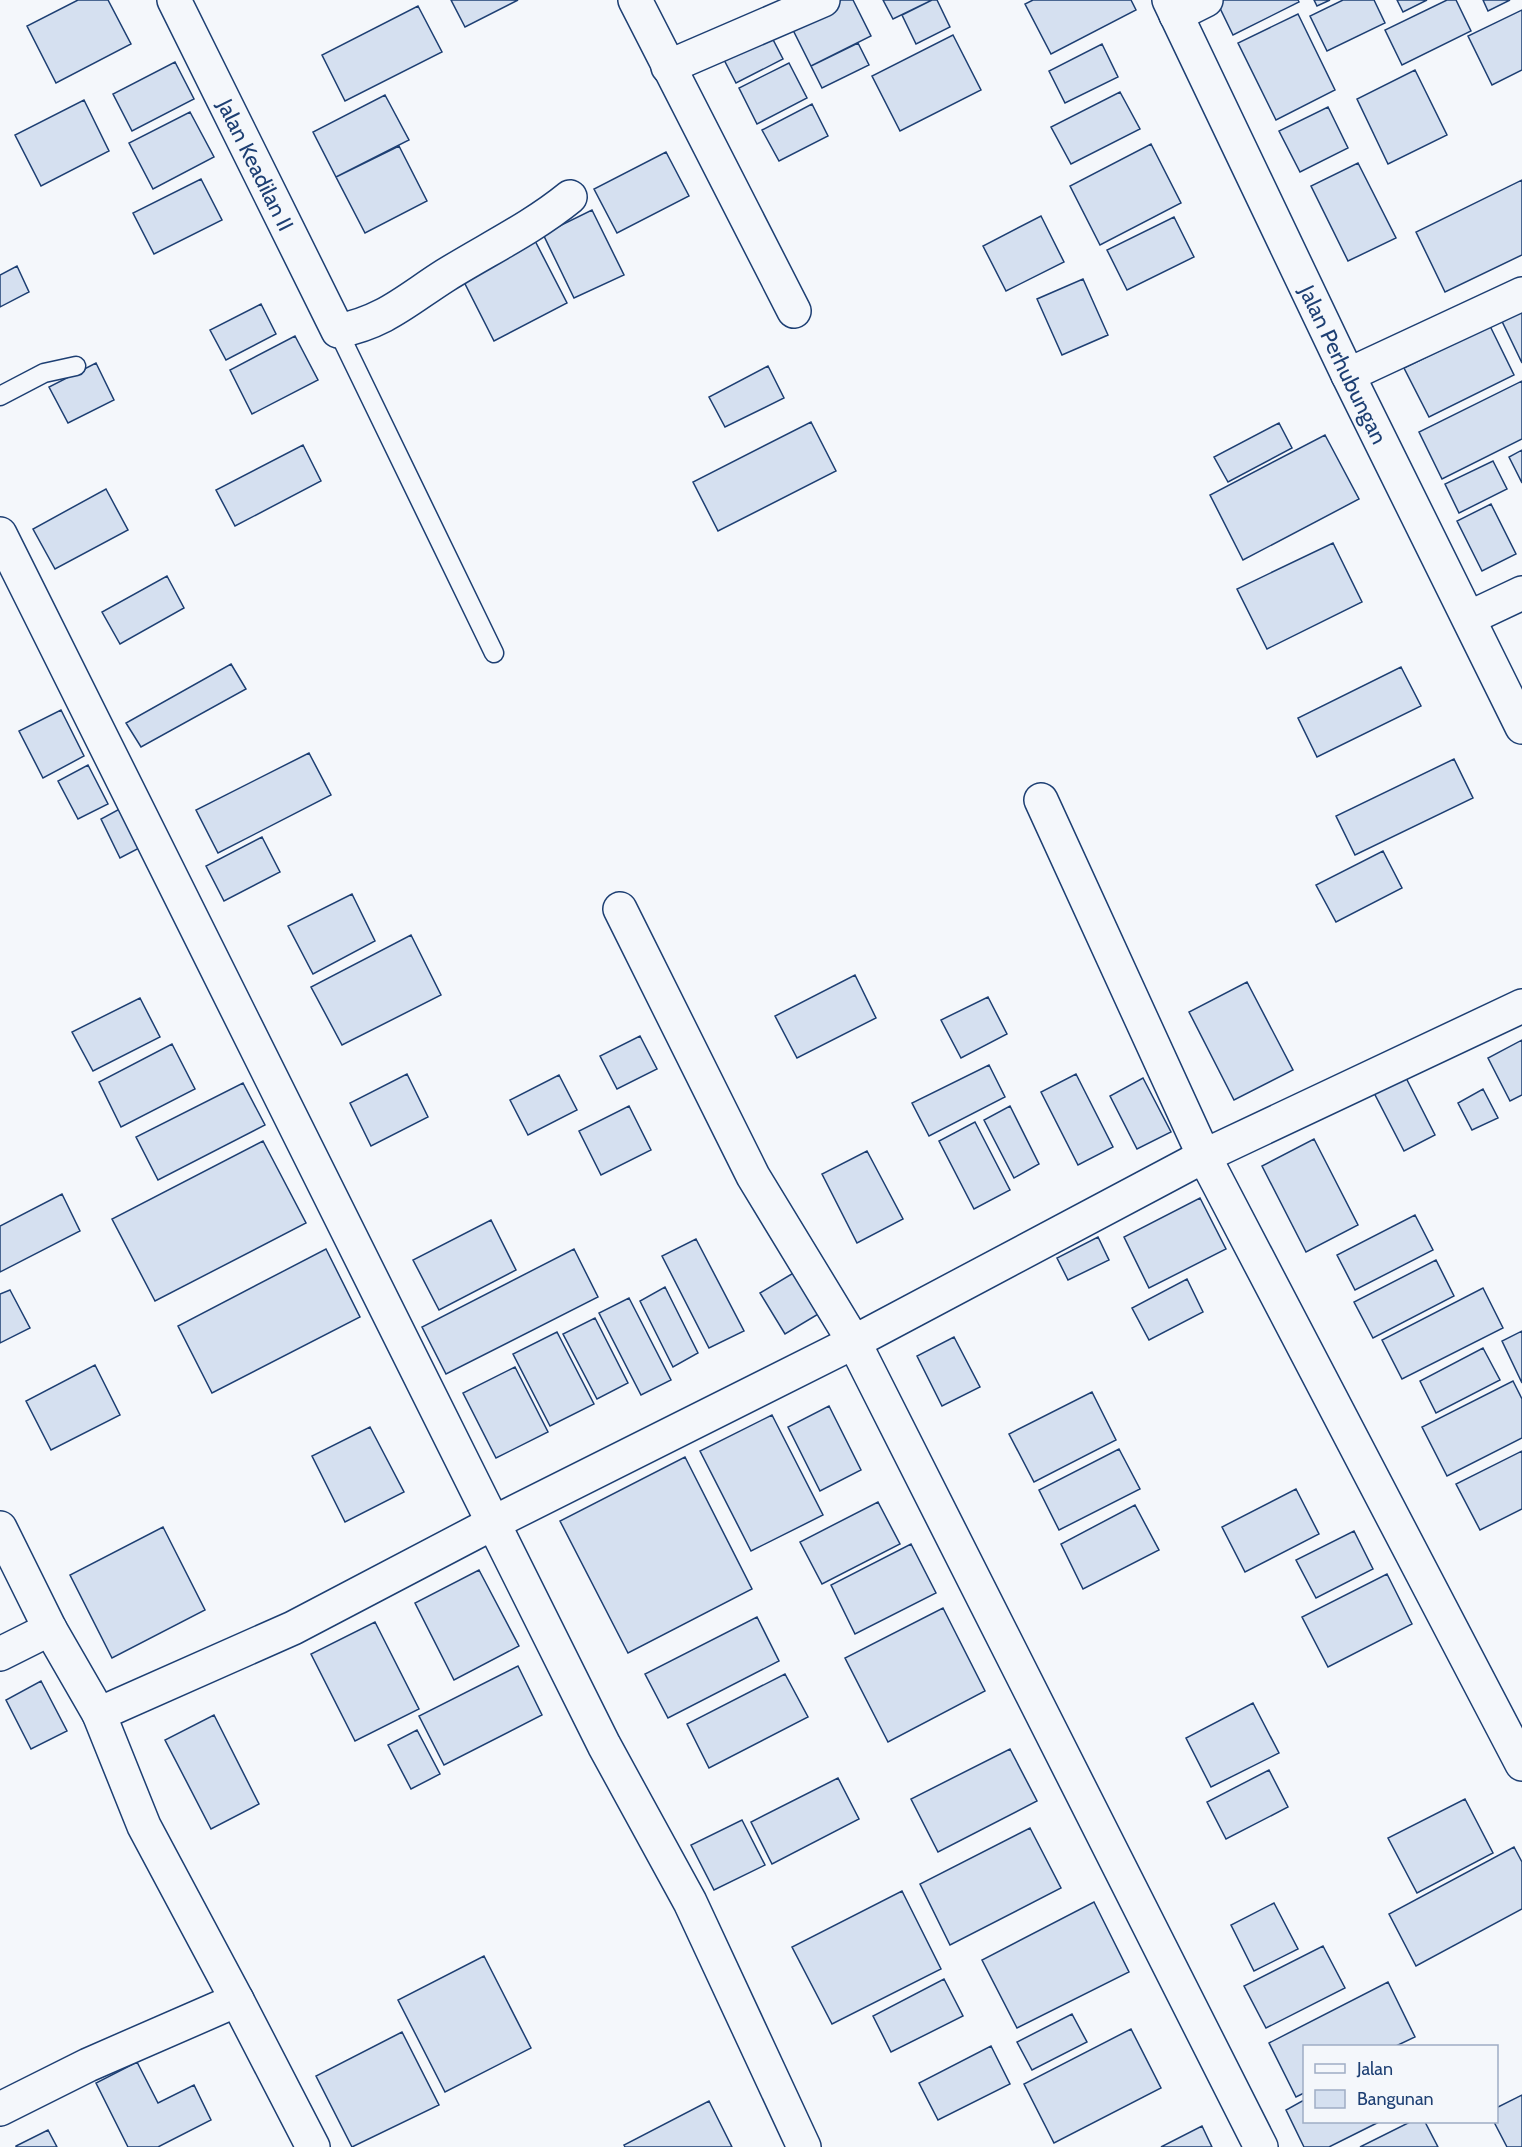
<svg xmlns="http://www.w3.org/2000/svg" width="1522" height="2147" viewBox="0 0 1522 2147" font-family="Cabin,sans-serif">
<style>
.building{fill:#d5e0f0;stroke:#1d3f73;stroke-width:1.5}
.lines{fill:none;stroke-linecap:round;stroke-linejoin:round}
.lane-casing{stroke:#1d3f73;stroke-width:21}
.street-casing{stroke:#1d3f73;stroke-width:36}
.secondary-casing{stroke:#1d3f73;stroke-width:36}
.lane{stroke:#f4f7fb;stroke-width:18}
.street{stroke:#f4f7fb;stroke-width:33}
.secondary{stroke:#f4f7fb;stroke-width:33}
.labels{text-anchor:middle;stroke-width:4.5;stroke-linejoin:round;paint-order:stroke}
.street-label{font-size:22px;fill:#1d3f73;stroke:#f4f7fb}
</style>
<rect width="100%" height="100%" fill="#f4f7fb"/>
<path class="building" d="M 78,0 L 108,0 L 131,44 L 56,83 L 27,26 Z
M 451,0 L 518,0 L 465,27 Z
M 841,0 L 853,0 L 871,36 L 811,66 L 791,26 Z
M 883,0 L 932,0 L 893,19 Z
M 932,0 L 937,0 L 950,27 L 916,44 L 902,15 Z
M 1033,0 L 1131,0 L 1136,10 L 1051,54 L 1025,4 Z
M 1216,0 L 1298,0 L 1299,2 L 1233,35 Z
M 1314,0 L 1330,0 L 1317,6 Z
M 1343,0 L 1374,0 L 1385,23 L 1327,51 L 1310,16 Z
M 1397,0 L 1427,0 L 1403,12 Z
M 1447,0 L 1456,0 L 1471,31 L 1402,65 L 1385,30 Z
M 1483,0 L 1510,0 L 1488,11 Z
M 418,6 L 442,52 L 345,101 L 322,55 Z
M 1522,10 L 1522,70 L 1492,85 L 1468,36 Z
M 1298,14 L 1335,90 L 1276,120 L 1238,43 Z
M 767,28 L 783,59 L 736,83 L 720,52 Z
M 953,35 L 981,90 L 900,131 L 872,76 Z
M 858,43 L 869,65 L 822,88 L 811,66 Z
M 1102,44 L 1118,77 L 1065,103 L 1049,71 Z
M 175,62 L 194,99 L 132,131 L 113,94 Z
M 789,63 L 807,98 L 757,124 L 739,88 Z
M 1415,70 L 1447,135 L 1388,164 L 1357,99 Z
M 1120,92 L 1140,129 L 1071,164 L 1051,127 Z
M 385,95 L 409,140 L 336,177 L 313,132 Z
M 84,100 L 109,151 L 41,186 L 15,135 Z
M 812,104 L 828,136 L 779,161 L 762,130 Z
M 1328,107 L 1348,148 L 1300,172 L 1279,131 Z
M 190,112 L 214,157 L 153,189 L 129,143 Z
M 1151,144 L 1181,203 L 1100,245 L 1070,186 Z
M 399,146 L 427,201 L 365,233 L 336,177 Z
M 666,152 L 689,196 L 617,233 L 594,189 Z
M 1358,163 L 1396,238 L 1348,261 L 1311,186 Z
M 201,179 L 222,220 L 154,254 L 133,213 Z
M 1522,180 L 1522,255 L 1445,292 L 1416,232 Z
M 592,210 L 624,275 L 574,298 L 543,234 Z
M 1041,216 L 1064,262 L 1006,291 L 983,246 Z
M 1174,217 L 1194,257 L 1127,290 L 1107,250 Z
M 531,233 L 567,303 L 494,341 L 458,270 Z
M 17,266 L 29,292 L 0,307 L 0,275 Z
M 1083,279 L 1108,335 L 1062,355 L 1037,299 Z
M 1522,301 L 1522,363 L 1498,313 Z
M 261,304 L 276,334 L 226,360 L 210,330 Z
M 1490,326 L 1514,375 L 1429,417 L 1404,368 Z
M 295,336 L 318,380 L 252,414 L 230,370 Z
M 96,363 L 114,400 L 68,423 L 49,387 Z
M 768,366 L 784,398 L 725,427 L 709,397 Z
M 1522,381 L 1522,439 L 1442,479 L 1419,432 Z
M 811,422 L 836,471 L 718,531 L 693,482 Z
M 1279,423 L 1292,448 L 1228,482 L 1214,457 Z
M 1325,435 L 1359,499 L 1243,560 L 1210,495 Z
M 303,445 L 321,481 L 235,526 L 216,490 Z
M 1522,450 L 1522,483 L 1509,457 Z
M 1493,461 L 1507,489 L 1459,513 L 1445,484 Z
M 106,489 L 128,530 L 55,569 L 33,529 Z
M 1491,504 L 1516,554 L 1482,571 L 1457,521 Z
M 1333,543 L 1362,602 L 1267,649 L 1237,589 Z
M 167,576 L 184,608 L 120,644 L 102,612 Z
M 231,664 L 246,689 L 141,747 L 126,723 Z
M 1401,667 L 1421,706 L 1317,757 L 1298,718 Z
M 61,710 L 84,756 L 43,778 L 19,731 Z
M 309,753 L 331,795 L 218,853 L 196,810 Z
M 1454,759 L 1473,798 L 1355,855 L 1336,816 Z
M 88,765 L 108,804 L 78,819 L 58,781 Z
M 127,805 L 147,844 L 120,858 L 101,819 Z
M 262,837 L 280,872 L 224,901 L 206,866 Z
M 1383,851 L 1402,888 L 1336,922 L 1316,885 Z
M 352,894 L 375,941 L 313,974 L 288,926 Z
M 411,935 L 441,995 L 342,1045 L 311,987 Z
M 855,975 L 876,1018 L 797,1058 L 775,1016 Z
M 1247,982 L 1293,1070 L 1234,1100 L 1189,1012 Z
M 988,997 L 1007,1034 L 961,1058 L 941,1020 Z
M 140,998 L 160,1037 L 93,1071 L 72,1032 Z
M 640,1036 L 657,1069 L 617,1089 L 600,1056 Z
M 1522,1040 L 1522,1095 L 1510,1101 L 1488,1058 Z
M 172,1044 L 195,1089 L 121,1127 L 99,1082 Z
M 989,1065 L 1005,1097 L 929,1136 L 912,1103 Z
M 1402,1070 L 1435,1135 L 1404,1151 L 1371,1087 Z
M 407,1074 L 428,1117 L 371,1146 L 350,1103 Z
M 1076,1074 L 1113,1147 L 1078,1165 L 1041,1092 Z
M 559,1075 L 577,1110 L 528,1135 L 510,1100 Z
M 1143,1078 L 1171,1132 L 1137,1149 L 1110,1096 Z
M 243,1083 L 265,1125 L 158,1180 L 136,1137 Z
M 1483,1089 L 1498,1118 L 1472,1130 L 1458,1103 Z
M 629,1106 L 651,1150 L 601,1175 L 579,1131 Z
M 1010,1106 L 1039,1164 L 1014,1178 L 984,1120 Z
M 975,1122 L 1010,1190 L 974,1209 L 939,1141 Z
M 1314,1139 L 1358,1225 L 1306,1252 L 1262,1166 Z
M 263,1141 L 306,1223 L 155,1301 L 112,1219 Z
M 867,1151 L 903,1219 L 857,1243 L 822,1174 Z
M 62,1194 L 80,1231 L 0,1272 L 0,1226 Z
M 1200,1198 L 1226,1249 L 1149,1288 L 1124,1237 Z
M 1415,1215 L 1433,1250 L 1355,1290 L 1337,1255 Z
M 491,1220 L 516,1270 L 439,1310 L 413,1260 Z
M 1098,1237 L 1109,1260 L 1068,1280 L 1057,1258 Z
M 696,1239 L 744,1331 L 709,1348 L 662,1256 Z
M 326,1249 L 360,1317 L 212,1393 L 178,1326 Z
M 574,1249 L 598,1297 L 446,1374 L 422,1327 Z
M 1436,1260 L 1454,1296 L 1373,1338 L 1354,1302 Z
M 795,1272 L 820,1313 L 785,1334 L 760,1293 Z
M 1187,1279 L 1203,1312 L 1149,1340 L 1132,1308 Z
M 665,1287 L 698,1353 L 673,1367 L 640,1301 Z
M 1483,1288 L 1503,1328 L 1402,1379 L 1382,1340 Z
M 10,1290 L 30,1328 L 0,1343 L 0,1294 Z
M 629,1298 L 671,1380 L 641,1395 L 599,1313 Z
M 595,1318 L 628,1383 L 597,1399 L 563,1334 Z
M 1522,1331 L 1522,1383 L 1502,1341 Z
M 557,1332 L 594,1404 L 550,1426 L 513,1354 Z
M 954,1337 L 980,1387 L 942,1406 L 917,1356 Z
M 1483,1348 L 1500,1380 L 1436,1413 L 1420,1381 Z
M 95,1365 L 120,1415 L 51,1450 L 26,1401 Z
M 515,1367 L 548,1432 L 496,1458 L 463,1393 Z
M 1513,1381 L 1522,1399 L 1522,1438 L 1447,1476 L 1422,1427 Z
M 1092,1392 L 1116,1440 L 1034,1482 L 1009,1434 Z
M 829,1406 L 861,1470 L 820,1491 L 788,1427 Z
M 772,1415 L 823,1515 L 751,1551 L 700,1451 Z
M 370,1427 L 404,1492 L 345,1522 L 312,1456 Z
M 1119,1449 L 1140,1489 L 1059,1530 L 1039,1490 Z
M 1522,1451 L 1522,1509 L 1480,1530 L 1456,1484 Z
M 685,1457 L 752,1589 L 628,1653 L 560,1521 Z
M 1296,1489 L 1319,1534 L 1245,1572 L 1222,1527 Z
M 878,1502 L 900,1544 L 822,1584 L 800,1542 Z
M 1135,1505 L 1159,1550 L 1083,1589 L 1061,1544 Z
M 163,1527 L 205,1610 L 112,1658 L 70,1575 Z
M 1354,1531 L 1373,1569 L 1316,1598 L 1296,1560 Z
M 911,1544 L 936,1593 L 855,1634 L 831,1585 Z
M 479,1570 L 519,1646 L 454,1680 L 415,1603 Z
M 1387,1574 L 1412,1624 L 1328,1667 L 1302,1617 Z
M 943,1608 L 985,1691 L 888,1742 L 845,1658 Z
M 757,1617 L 779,1661 L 668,1718 L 645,1674 Z
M 375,1622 L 419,1709 L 355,1741 L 311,1654 Z
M 518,1666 L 542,1715 L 444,1765 L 419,1716 Z
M 785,1674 L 808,1717 L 709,1768 L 687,1724 Z
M 41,1681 L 67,1731 L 31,1749 L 6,1700 Z
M 1253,1703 L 1279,1753 L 1211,1787 L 1186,1738 Z
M 214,1715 L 259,1804 L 211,1829 L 165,1740 Z
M 417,1730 L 440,1774 L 411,1789 L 388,1745 Z
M 1010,1749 L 1037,1801 L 938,1852 L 911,1799 Z
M 1269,1770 L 1288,1807 L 1226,1839 L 1207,1802 Z
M 838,1778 L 859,1819 L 772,1864 L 751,1822 Z
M 1465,1799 L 1493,1853 L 1417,1893 L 1388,1838 Z
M 742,1820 L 765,1865 L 714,1890 L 691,1845 Z
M 1030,1828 L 1061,1888 L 950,1945 L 920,1884 Z
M 1514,1847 L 1522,1862 L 1522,1909 L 1416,1966 L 1389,1914 Z
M 902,1891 L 941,1969 L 832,2024 L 792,1947 Z
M 1094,1902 L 1129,1972 L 1017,2028 L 982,1960 Z
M 1274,1903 L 1298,1949 L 1254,1971 L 1231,1925 Z
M 1323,1946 L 1345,1988 L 1266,2028 L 1244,1986 Z
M 484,1956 L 531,2048 L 445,2092 L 398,2000 Z
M 944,1979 L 963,2016 L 891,2052 L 873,2016 Z
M 1388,1982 L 1415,2037 L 1396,2046 L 1304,2046 L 1304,2093 L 1296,2097 L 1269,2043 Z
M 1072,2014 L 1087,2042 L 1032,2070 L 1017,2042 Z
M 1131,2029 L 1161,2088 L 1054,2143 L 1024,2084 Z
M 402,2032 L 439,2105 L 352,2147 L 316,2076 Z
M 991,2046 L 1010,2084 L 938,2120 L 919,2083 Z
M 137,2062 L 158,2103 L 194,2085 L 211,2120 L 158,2147 L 128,2147 L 96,2083 Z
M 1522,2095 L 1522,2147 L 1507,2147 L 1494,2122 L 1496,2122 L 1496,2108 Z
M 1304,2100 L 1304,2122 L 1379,2122 L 1329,2147 L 1304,2147 L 1286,2110 Z
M 709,2101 L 732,2147 L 625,2147 L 624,2145 Z
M 1410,2122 L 1425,2122 L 1438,2147 L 1360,2147 Z
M 1202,2126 L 1212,2147 L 1161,2147 Z
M 48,2130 L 57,2147 L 16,2147 L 16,2146 Z"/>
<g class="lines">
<defs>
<path id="lane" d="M 338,331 L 494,653
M 0,396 L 44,373 L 76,366"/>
<g id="street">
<path id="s1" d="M 174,0 L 338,331 C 385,322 408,299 446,275 C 488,249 532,228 570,197"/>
<path d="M 635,0 L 794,311"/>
<path d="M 1176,15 L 1206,0"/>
<path d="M 668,67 L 823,0"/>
<path d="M 1348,375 L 1522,294"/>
<path d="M 0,534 L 604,1745 L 690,1902 L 804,2147"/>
<path d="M 1469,618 L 1522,593"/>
<path d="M 1041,800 L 1204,1156 L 1522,1764"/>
<path d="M 620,909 L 753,1176 L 854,1342 L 1261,2147"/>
<path d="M 0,1528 L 50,1629 L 99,1714 L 144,1826 L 237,2000 L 88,2065 L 0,2109"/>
<path d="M 0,1654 L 50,1629"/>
<path d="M 99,1714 L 293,1628 L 495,1522 L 854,1342 L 1204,1156 L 1522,1006"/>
<path d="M 237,2000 L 313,2147"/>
</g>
<g id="secondary">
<path id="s2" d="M 1169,0 L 1348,375 L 1522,727"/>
</g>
</defs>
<use href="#lane" class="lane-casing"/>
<use href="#street" class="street-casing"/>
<use href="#secondary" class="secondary-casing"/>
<use href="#lane" class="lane"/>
<use href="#street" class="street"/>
<use href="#secondary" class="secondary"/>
</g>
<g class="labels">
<g class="street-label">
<text dy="8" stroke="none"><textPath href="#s1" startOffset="184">Jalan Keadilan II</textPath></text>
<text dy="8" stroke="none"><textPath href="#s2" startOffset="404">Jalan Perhubungan</textPath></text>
</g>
</g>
<rect x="1303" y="2045" width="195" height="78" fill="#f4f7fb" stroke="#9eadc5" stroke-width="1.5"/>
<rect x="1315" y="2064" width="30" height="9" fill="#f4f7fb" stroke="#9eadc5" stroke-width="1.5"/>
<text x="1357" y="2075" font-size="18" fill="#1d3f73">Jalan</text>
<rect x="1315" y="2090" width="30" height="18" fill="#d5e0f0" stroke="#9eadc5" stroke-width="1.5"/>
<text x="1357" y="2105" font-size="18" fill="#1d3f73">Bangunan</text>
</svg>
